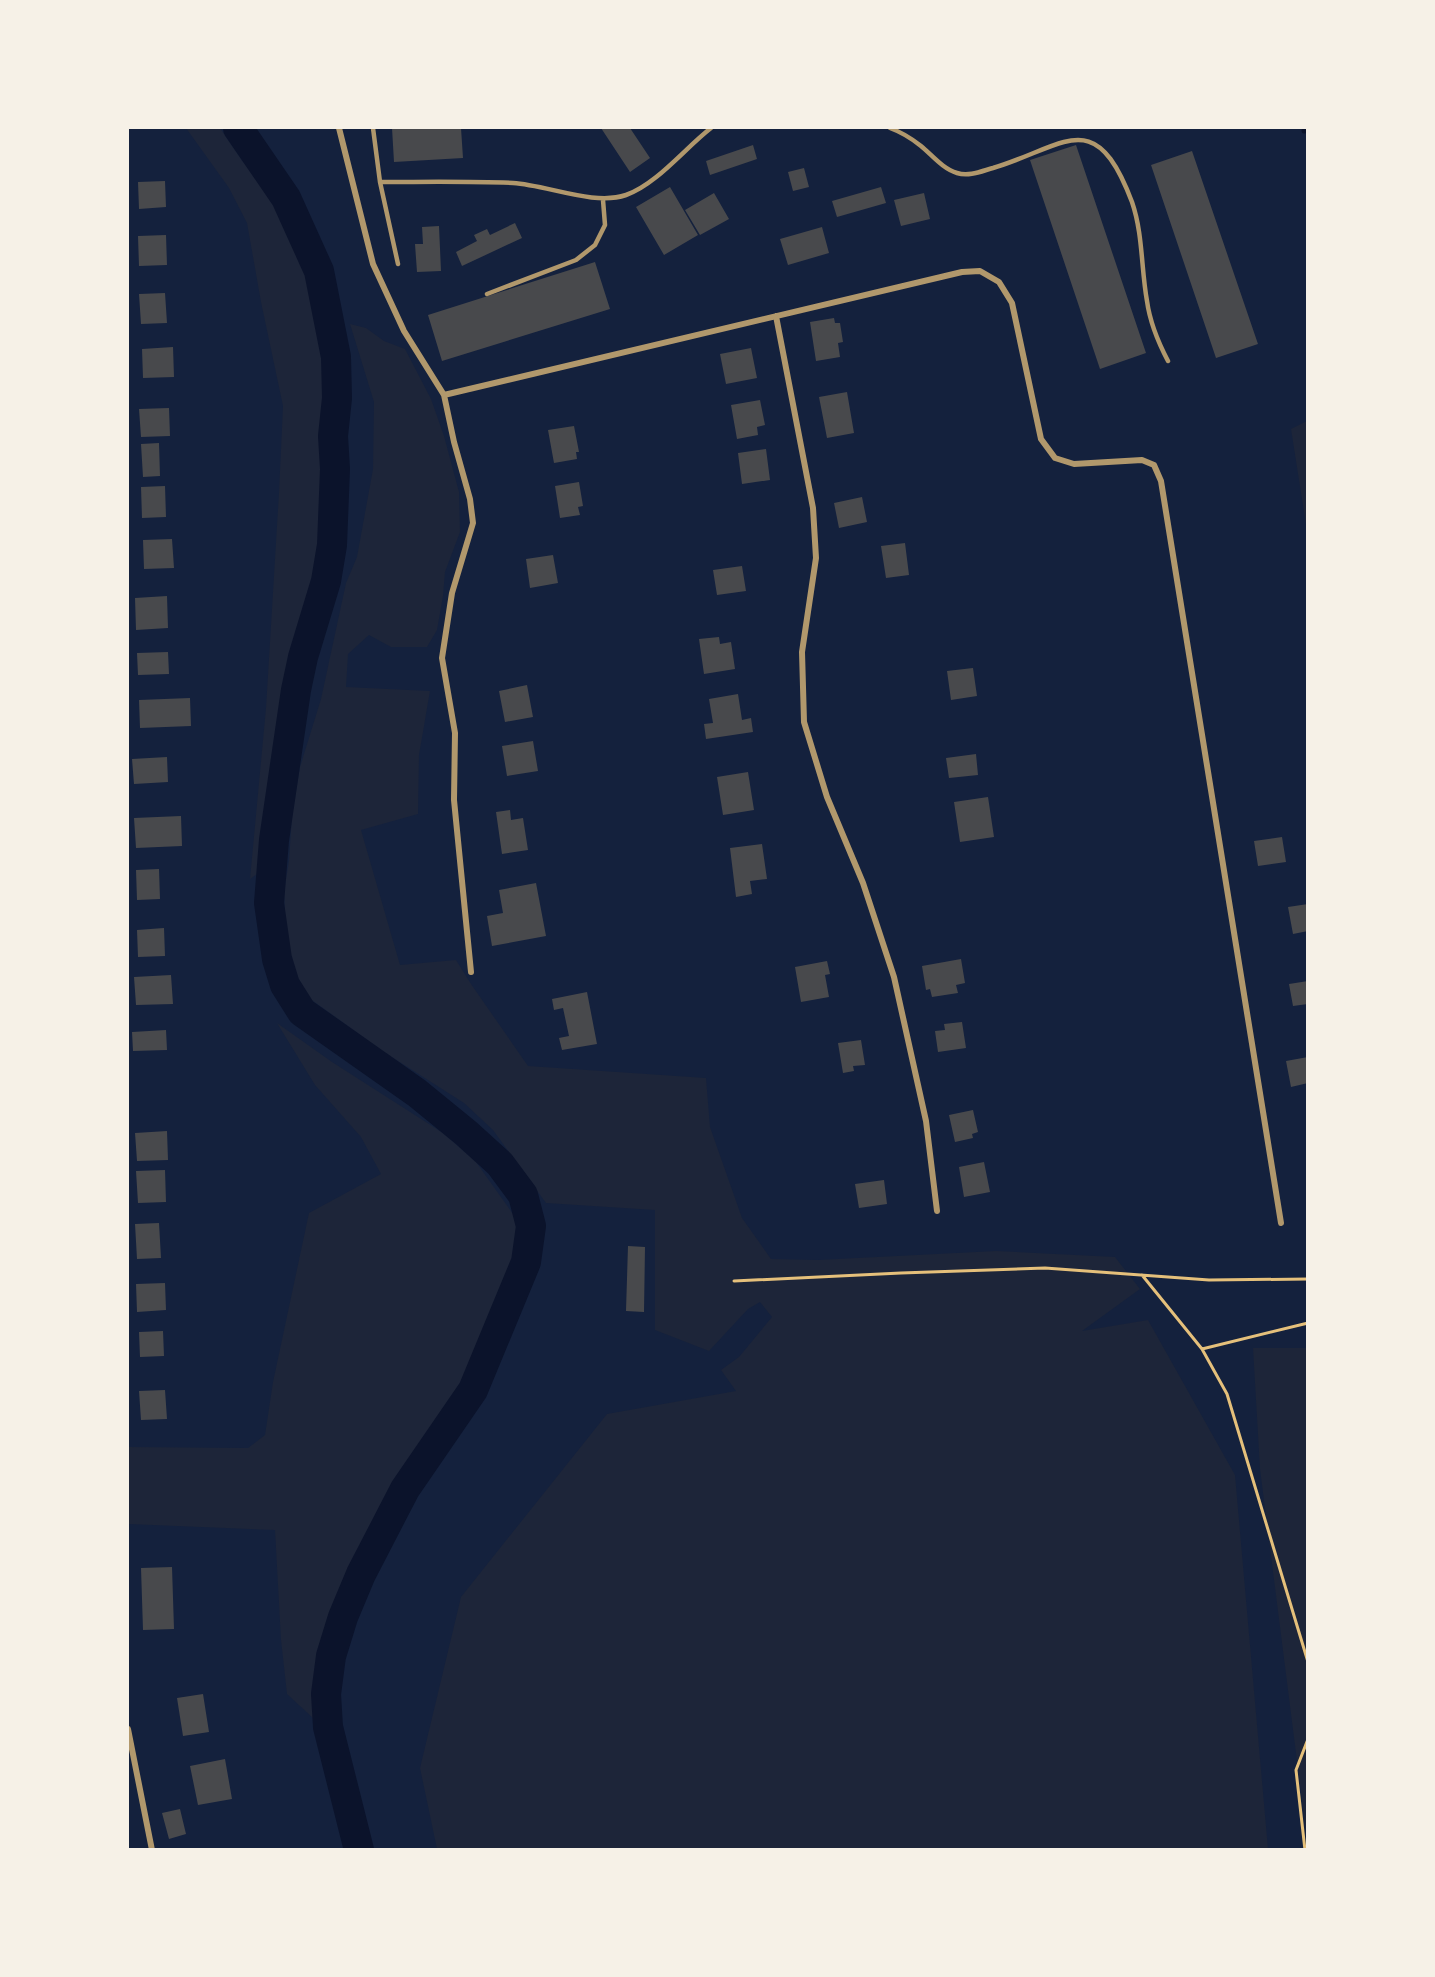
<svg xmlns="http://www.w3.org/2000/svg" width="1435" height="1977" viewBox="0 0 1435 1977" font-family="Bitter,serif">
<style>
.green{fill:#1d2539}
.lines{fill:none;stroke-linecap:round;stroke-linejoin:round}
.stream{stroke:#0b132b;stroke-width:5}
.river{stroke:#0b132b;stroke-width:30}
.building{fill:#48494c}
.path{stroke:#e5c07b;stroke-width:3}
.service{stroke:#b1986c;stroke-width:4.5}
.minor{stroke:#b1986c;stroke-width:6}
</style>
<rect width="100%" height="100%" fill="#14213d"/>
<path class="green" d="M 186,128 L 220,128 L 243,162 L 265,185 L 311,279 L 321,327 L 323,379 L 330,418 L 330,451 L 323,497 L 323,557 L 314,589 L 309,635 L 289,677 L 276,740 L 263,870 L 250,879 L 266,708 L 279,493 L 283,406 L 261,302 L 247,223 L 229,188 Z
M 350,324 L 366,328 L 384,341 L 405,349 L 431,399 L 444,436 L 459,492 L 460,532 L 445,572 L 443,596 L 437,630 L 427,647 L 391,647 L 369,635 L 348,654 L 346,687 L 430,691 L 419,755 L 418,814 L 361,830 L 400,965 L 456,960 L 471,984 L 528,1066 L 706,1078 L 710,1127 L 742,1218 L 771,1259 L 818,1260 L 996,1251 L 1115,1257 L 1140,1289 L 1082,1331 L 1148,1320 L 1235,1475 L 1268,1849 L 437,1849 L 420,1768 L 461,1597 L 607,1414 L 736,1391 L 721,1370 L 739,1357 L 772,1317 L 760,1302 L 748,1309 L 709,1351 L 655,1330 L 655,1210 L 546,1203 L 493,1130 L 464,1103 L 384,1052 L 302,993 L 293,978 L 287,957 L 284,891 L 289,861 L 292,816 L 300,767 L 321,699 L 346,583 L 357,557 L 373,469 L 374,402 Z
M 1307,421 L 1308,421 L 1307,531 L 1291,429 Z
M 277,1023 L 332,1062 L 443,1133 L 476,1162 L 513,1214 L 522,1243 L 520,1256 L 499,1299 L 492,1331 L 476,1362 L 414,1465 L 390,1498 L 377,1528 L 354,1581 L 333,1639 L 319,1707 L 313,1718 L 287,1694 L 281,1640 L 275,1530 L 128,1524 L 128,1447 L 248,1448 L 265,1435 L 273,1382 L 309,1213 L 381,1174 L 361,1137 L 315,1085 Z
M 1253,1348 L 1307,1348 L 1307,1840 L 1260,1469 Z"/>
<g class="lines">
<path class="stream" d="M 1304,131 L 1308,130"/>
<path class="river" d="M 238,128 L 286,198 L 319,271 L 336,357 L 337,398 L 333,436 L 335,469 L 332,545 L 326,581 L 303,657 L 296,690 L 274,840 L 269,903 L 277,959 L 285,985 L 302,1012 L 417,1093 L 466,1133 L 500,1164 L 523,1195 L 531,1226 L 526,1262 L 473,1390 L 405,1489 L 361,1574 L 343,1617 L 331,1656 L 326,1694 L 328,1727 L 359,1850"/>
</g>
<path class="building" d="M 392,128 L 461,128 L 463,158 L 394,162 Z
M 601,128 L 630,128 L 650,158 L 630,172 Z
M 753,145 L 757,159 L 710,175 L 706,161 Z
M 1076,145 L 1146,353 L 1100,369 L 1030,160 Z
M 1192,151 L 1258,344 L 1216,358 L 1151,165 Z
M 804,168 L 809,187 L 793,191 L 788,172 Z
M 165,181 L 166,207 L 139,209 L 138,182 Z
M 670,187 L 698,235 L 664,255 L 636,207 Z
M 881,187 L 886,203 L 837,217 L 832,201 Z
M 714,193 L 729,219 L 700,235 L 685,210 Z
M 924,193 L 930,219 L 901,226 L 894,200 Z
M 515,223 L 522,238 L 462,266 L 456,252 L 477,241 L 474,235 L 487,229 L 490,235 Z
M 439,226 L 441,271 L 417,272 L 415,244 L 423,244 L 422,227 Z
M 822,227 L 829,253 L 788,265 L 780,239 Z
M 166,235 L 167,265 L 139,266 L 138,236 Z
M 595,262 L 610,309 L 442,361 L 428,315 Z
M 165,293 L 167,323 L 141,324 L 139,294 Z
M 834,318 L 835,323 L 840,323 L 843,342 L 838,343 L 840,357 L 816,361 L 810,322 Z
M 173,347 L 174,377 L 143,378 L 142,349 Z
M 751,348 L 757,378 L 726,384 L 720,354 Z
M 847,392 L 854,433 L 827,438 L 819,397 Z
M 760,400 L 765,425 L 757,427 L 758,435 L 737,439 L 731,405 Z
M 169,408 L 170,436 L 141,437 L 139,409 Z
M 574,426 L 579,452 L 576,452 L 577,459 L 554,463 L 548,430 Z
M 159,443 L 160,476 L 143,477 L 141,444 Z
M 766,449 L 770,480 L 742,484 L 738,453 Z
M 579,482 L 583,506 L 578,507 L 580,515 L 560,518 L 555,486 Z
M 165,486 L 166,517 L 142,518 L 141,487 Z
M 862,497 L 867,522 L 839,528 L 834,503 Z
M 172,539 L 174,568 L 144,569 L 143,540 Z
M 905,543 L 909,575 L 886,578 L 881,546 Z
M 553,555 L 558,583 L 530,588 L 526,559 Z
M 742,566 L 746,591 L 717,595 L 713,570 Z
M 167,596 L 168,628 L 136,630 L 135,598 Z
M 719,637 L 720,644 L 731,642 L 735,669 L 704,674 L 699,639 Z
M 168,652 L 169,674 L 138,675 L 137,653 Z
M 973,668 L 977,696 L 951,700 L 947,671 Z
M 527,685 L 533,717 L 505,722 L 499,691 Z
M 738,694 L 742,720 L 751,718 L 753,732 L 706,739 L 704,724 L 713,723 L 709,699 Z
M 190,698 L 191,726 L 140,728 L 139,700 Z
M 533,741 L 538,771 L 507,776 L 502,746 Z
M 976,754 L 978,775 L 949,778 L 946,758 Z
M 167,757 L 168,782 L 134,784 L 132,759 Z
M 748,772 L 754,810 L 723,815 L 717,777 Z
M 988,797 L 994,837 L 960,842 L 954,802 Z
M 510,810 L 511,820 L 523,818 L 528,850 L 502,854 L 496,812 Z
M 181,816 L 182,846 L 136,848 L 134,818 Z
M 1282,837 L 1286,862 L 1258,866 L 1254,841 Z
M 762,844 L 767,879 L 750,881 L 752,894 L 736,897 L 730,848 Z
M 159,869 L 160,899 L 137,900 L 136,870 Z
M 536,883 L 546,936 L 492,946 L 487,916 L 503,913 L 499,890 Z
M 1308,904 L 1308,931 L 1293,934 L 1288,907 Z
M 164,928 L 165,956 L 138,957 L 137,930 Z
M 961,959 L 965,983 L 956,985 L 958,993 L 932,997 L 930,989 L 926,990 L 922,966 Z
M 827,961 L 830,974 L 825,975 L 829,997 L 801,1002 L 795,967 Z
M 171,975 L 173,1004 L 136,1005 L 134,977 Z
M 1308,981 L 1308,1004 L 1293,1006 L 1289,984 Z
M 587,992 L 597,1044 L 562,1050 L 559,1038 L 569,1036 L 563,1008 L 554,1010 L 552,999 Z
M 962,1022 L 966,1048 L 938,1052 L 935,1031 L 945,1030 L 944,1024 Z
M 166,1030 L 167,1050 L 133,1051 L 132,1032 Z
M 861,1040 L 865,1065 L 853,1066 L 854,1071 L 843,1073 L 838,1043 Z
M 1308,1057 L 1308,1083 L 1291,1087 L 1286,1061 Z
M 973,1110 L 978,1132 L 972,1134 L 973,1138 L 955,1142 L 949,1115 Z
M 167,1131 L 168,1160 L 137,1161 L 135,1133 Z
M 984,1162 L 990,1192 L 964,1197 L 959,1167 Z
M 165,1170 L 166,1202 L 138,1203 L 136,1171 Z
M 884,1180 L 887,1204 L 859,1208 L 855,1184 Z
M 159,1223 L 161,1258 L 137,1259 L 135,1224 Z
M 628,1246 L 645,1247 L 644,1312 L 626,1311 Z
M 165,1283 L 166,1310 L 137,1312 L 136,1284 Z
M 163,1331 L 164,1356 L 140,1357 L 139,1332 Z
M 165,1390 L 167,1419 L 141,1420 L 139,1391 Z
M 172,1567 L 174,1629 L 143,1630 L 141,1568 Z
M 203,1694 L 209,1732 L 183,1736 L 177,1698 Z
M 225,1759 L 232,1799 L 198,1805 L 190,1766 Z
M 180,1809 L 186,1834 L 169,1839 L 162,1813 Z"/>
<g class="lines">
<path class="path" d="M 1142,1275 L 1202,1349 L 1227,1394 L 1308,1662
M 734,1281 L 901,1273 L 1045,1268 L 1209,1280 L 1308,1279
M 1202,1349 L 1308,1323
M 1305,1850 L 1296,1770 L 1308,1739"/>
<path class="service" d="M 373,128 L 380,182 L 398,264
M 890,128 C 901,132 911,138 921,146 C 932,155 943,169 957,173 C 969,177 982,171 993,168 C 1066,146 1095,104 1132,202 C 1143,234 1141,268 1147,301 C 1150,323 1158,342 1168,361
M 380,182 C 424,182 469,181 513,183 C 547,185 594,206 626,195 C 657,184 685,148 711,128
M 487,294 L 576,260 L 595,245 L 605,225 L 603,200"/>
<path class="minor" d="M 339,128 L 373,264 L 404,331 L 444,395 L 962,272 L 980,271 L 999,282 L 1012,303 L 1041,439 L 1055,458 L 1074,464 L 1142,460 L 1154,465 L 1161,481 L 1281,1223
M 776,316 L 813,508 L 816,558 L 802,652 L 804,722 L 827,797 L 863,883 L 894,977 L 926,1121 L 937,1211
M 444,395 L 454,442 L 470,499 L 473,523 L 452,593 L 442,658 L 455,733 L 454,800 L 471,972
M 128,1729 L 152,1850"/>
</g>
<rect width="1435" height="1977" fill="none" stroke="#f6f1e7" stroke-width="258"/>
</svg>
